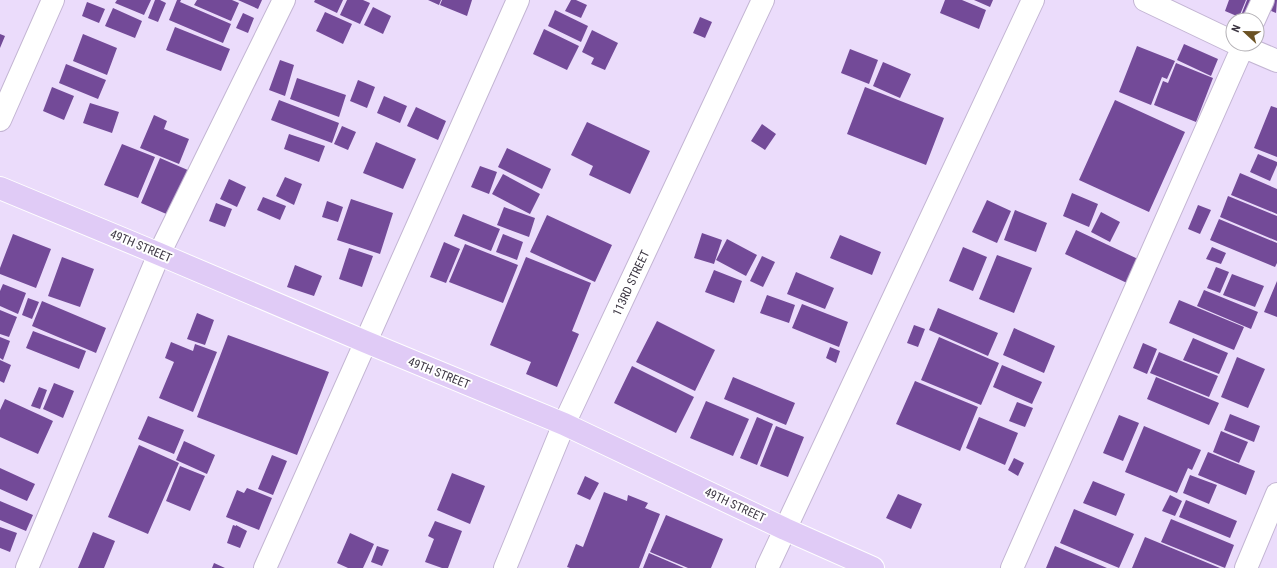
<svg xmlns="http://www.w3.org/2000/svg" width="1277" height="568" viewBox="0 0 1277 568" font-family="'Roboto Condensed',sans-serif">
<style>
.building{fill:#734a98}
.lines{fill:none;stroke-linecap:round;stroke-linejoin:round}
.minor-casing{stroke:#c3b5d3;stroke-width:24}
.major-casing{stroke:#fff;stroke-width:24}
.minor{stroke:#fff;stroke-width:22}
.major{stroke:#e0cbf6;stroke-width:22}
.labels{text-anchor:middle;stroke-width:4;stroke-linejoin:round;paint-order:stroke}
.street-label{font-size:12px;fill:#3e3844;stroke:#fff}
</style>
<rect width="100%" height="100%" fill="#ebdcfb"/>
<path class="building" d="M 117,0 L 151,0 L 144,15 L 115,3 Z
M 155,0 L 160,0 L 166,3 L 158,22 L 148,18 Z
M 177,0 L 181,0 L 180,2 L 231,24 L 223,43 L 169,20 Z
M 197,0 L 232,0 L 239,3 L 231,21 L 194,5 Z
M 238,0 L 262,0 L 258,9 Z
M 315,0 L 343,0 L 337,13 L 314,2 Z
M 347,0 L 363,0 L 370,3 L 360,24 L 340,15 Z
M 428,0 L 441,0 L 439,5 Z
M 442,0 L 472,0 L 467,16 L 440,5 Z
M 571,0 L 576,0 L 587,5 L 581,18 L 565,11 Z
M 945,0 L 962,0 L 986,10 L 979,29 L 940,13 Z
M 974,0 L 993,0 L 990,7 Z
M 1229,0 L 1246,0 L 1239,17 L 1225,11 Z
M 1247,0 L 1260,0 L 1245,20 L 1240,18 Z
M 1267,0 L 1277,0 L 1276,13 L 1264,8 Z
M 87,2 L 105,9 L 99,23 L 82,16 Z
M 373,7 L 391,16 L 383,34 L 364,25 Z
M 113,8 L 142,21 L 135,38 L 105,26 Z
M 555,10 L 588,26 L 581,42 L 548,26 Z
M 325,12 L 352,24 L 343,44 L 316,31 Z
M 243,13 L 254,18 L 248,33 L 236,28 Z
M 700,17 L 712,22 L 705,38 L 693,33 Z
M 175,27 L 230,49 L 221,71 L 166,50 Z
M 544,29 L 579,46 L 567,70 L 533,54 Z
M 592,30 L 618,43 L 605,70 L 591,64 L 594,58 L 582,52 Z
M 0,34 L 5,36 L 0,48 Z
M 83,34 L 117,48 L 107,75 L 73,61 Z
M 1184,44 L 1218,59 L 1211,76 L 1177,60 Z
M 1137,46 L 1175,61 L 1167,79 L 1162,77 L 1151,105 L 1119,92 Z
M 850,49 L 878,60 L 869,84 L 841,73 Z
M 280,60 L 294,65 L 285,96 L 269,90 Z
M 883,62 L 911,74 L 900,98 L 873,86 Z
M 1176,63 L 1213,78 L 1196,122 L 1154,105 L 1163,81 L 1168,83 Z
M 66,64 L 106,80 L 98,99 L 59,83 Z
M 297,78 L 346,95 L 339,117 L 290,99 Z
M 358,80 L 375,87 L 367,108 L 350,101 Z
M 52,87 L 74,96 L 64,120 L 43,111 Z
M 865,87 L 944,118 L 926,165 L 847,134 Z
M 384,96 L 407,106 L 400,123 L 377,113 Z
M 279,100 L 339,123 L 332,143 L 271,120 Z
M 1115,100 L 1185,132 L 1149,212 L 1079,180 Z
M 90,103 L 119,112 L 112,133 L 83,123 Z
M 1271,106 L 1277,108 L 1277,157 L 1254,148 Z
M 416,107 L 446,121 L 438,140 L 407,126 Z
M 154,115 L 167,121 L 164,129 L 189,139 L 179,164 L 140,148 Z
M 587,122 L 650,151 L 630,194 L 589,175 L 593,166 L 571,155 Z
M 762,124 L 776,134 L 765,150 L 751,141 Z
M 342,126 L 356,132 L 348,150 L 334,144 Z
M 289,134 L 325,146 L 319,162 L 284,149 Z
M 376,142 L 416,159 L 403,189 L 363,173 Z
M 122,144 L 155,157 L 138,198 L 104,185 Z
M 507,148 L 551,169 L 542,189 L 498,167 Z
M 1258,154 L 1277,162 L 1277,165 L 1270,181 L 1250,172 Z
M 160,158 L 190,171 L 171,216 L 141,203 Z
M 480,166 L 497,172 L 489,194 L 471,187 Z
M 1240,173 L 1277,189 L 1277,214 L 1231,195 Z
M 503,174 L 540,194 L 530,214 L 492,194 Z
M 285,177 L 302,184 L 294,205 L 276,196 Z
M 229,179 L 246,187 L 237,207 L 220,199 Z
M 1072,193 L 1098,204 L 1089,227 L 1063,216 Z
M 1228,196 L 1277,216 L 1277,241 L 1220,217 Z
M 263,197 L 286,206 L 280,220 L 257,210 Z
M 351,199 L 393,213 L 380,254 L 337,240 Z
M 987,200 L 1011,211 L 997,243 L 972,232 Z
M 327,201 L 343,207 L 338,222 L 322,217 Z
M 216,203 L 232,209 L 225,227 L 209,221 Z
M 1198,205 L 1211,210 L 1200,234 L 1188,229 Z
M 504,207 L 535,218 L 529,237 L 497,225 Z
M 1015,210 L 1047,223 L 1036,252 L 1004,240 Z
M 1101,212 L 1120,222 L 1110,242 L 1091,232 Z
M 463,214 L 500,229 L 491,251 L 454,236 Z
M 547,215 L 612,245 L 595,282 L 530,252 Z
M 1219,219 L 1277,243 L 1277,263 L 1275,267 L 1210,240 Z
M 1076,230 L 1138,259 L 1127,283 L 1065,254 Z
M 702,233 L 722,240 L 714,264 L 694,258 Z
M 13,234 L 51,249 L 36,288 L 0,274 L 0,268 Z
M 503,234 L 523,242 L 517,260 L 496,252 Z
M 840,235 L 881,252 L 872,275 L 830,258 Z
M 727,239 L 757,255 L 746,276 L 716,260 Z
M 444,242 L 460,249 L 446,283 L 430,277 Z
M 465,244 L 518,265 L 503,303 L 449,282 Z
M 963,247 L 987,257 L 973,291 L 949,281 Z
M 1212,247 L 1226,253 L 1221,264 L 1206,259 Z
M 349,248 L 373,256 L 362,287 L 339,279 Z
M 997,255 L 1032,268 L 1014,313 L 979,299 Z
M 762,256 L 775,262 L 763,287 L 750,281 Z
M 62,257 L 94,269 L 80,307 L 48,296 Z
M 526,257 L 591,283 L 572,331 L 579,334 L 557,387 L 526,374 L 531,362 L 490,345 Z
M 295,265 L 322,276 L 314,296 L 287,287 Z
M 1216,267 L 1229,272 L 1220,293 L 1207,288 Z
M 714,270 L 742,281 L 734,303 L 705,292 Z
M 796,272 L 834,288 L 825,309 L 787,294 Z
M 1232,274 L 1264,286 L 1255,307 L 1223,295 Z
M 1277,281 L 1277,317 L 1264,312 Z
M 3,284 L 26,293 L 18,314 L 0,306 L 0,291 Z
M 1204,290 L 1258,312 L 1251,329 L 1197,306 Z
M 767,295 L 795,305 L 789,323 L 760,313 Z
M 28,298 L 39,302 L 32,319 L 22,315 Z
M 1179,300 L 1244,327 L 1234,350 L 1169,323 Z
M 42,301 L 106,328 L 96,353 L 32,326 Z
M 802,304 L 848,322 L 839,347 L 792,328 Z
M 938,308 L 998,333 L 988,356 L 929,330 Z
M 0,310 L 17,317 L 9,337 L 0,334 Z
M 197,313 L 214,320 L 205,345 L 187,339 Z
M 657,321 L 715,350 L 695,391 L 636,362 Z
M 914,325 L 925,329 L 918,347 L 907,343 Z
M 1014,328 L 1055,346 L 1044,373 L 1003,355 Z
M 33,331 L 86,351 L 79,369 L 26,348 Z
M 228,335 L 329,372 L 297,455 L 197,417 Z
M 0,337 L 10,341 L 3,360 L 0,358 Z
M 939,337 L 999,363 L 981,405 L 921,380 Z
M 1193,338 L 1228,353 L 1219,374 L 1183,360 Z
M 171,342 L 193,351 L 195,344 L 217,352 L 193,412 L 159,398 L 174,362 L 165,358 Z
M 1143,343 L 1157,349 L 1147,374 L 1133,368 Z
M 830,347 L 840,351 L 836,363 L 826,358 Z
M 1159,352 L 1218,376 L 1209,397 L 1150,373 Z
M 1237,357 L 1265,369 L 1248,408 L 1221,397 Z
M 0,360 L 11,365 L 4,383 L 0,381 Z
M 1002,365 L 1042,382 L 1032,404 L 993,387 Z
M 632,366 L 694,397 L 676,433 L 614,403 Z
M 733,377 L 795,403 L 786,425 L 724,399 Z
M 1156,377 L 1219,403 L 1209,425 L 1147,399 Z
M 915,381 L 978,407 L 960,451 L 896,424 Z
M 54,383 L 74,391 L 63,418 L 43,409 Z
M 39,387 L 47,390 L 40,409 L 31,406 Z
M 5,399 L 53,421 L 38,454 L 0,437 L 0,410 Z
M 706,401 L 749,419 L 733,456 L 690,438 Z
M 1017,402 L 1033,408 L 1025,427 L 1009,421 Z
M 1230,414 L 1260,426 L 1254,442 L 1224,430 Z
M 1119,415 L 1139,423 L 1123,461 L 1103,453 Z
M 148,416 L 184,430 L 174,454 L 138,439 Z
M 757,417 L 773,424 L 757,465 L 740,458 Z
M 979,417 L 1018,433 L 1005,465 L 966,448 Z
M 776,426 L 804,437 L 788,477 L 760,466 Z
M 1144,426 L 1201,450 L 1192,470 L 1188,468 L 1177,493 L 1125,472 Z
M 1221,431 L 1248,442 L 1239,463 L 1213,452 Z
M 184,441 L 215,455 L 207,474 L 176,460 Z
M 139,445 L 179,463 L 148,534 L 108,517 Z
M 1208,452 L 1255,471 L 1246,495 L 1198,475 Z
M 272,455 L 287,461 L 273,495 L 258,489 Z
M 1014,458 L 1024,463 L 1018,476 L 1008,470 Z
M 180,466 L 205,476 L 190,511 L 166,501 Z
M 0,468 L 35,484 L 27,501 L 0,489 Z
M 452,473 L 485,486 L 470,524 L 437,510 Z
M 1190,475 L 1217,485 L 1209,504 L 1183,493 Z
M 585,476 L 599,483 L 590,500 L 577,494 Z
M 1093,481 L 1125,494 L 1116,516 L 1083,503 Z
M 247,488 L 272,498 L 259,530 L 226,517 L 237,490 L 244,493 Z
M 604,492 L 627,501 L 628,495 L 648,503 L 645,508 L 660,514 L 639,568 L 570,568 L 567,567 L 576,544 L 583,547 Z
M 898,494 L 922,504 L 911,529 L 886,518 Z
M 1170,495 L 1182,501 L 1175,516 L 1162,511 Z
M 1186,500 L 1237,521 L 1230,538 L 1179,517 Z
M 0,501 L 33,515 L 26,531 L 0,520 Z
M 1074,509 L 1134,534 L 1119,568 L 1060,543 Z
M 666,515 L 723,539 L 711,568 L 688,568 L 650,552 Z
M 1171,519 L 1234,545 L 1225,568 L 1161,542 Z
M 435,521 L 462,531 L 448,568 L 442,568 L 425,562 L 434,539 L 428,536 Z
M 233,525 L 236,526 L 236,525 L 247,531 L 240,548 L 227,543 Z
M 0,527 L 17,533 L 10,552 L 0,548 Z
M 93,532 L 115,541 L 104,568 L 78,568 Z
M 350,533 L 374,544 L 363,568 L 348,568 L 337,563 Z
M 1145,537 L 1220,568 L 1132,568 Z
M 377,546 L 389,550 L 382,566 L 371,562 Z
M 1055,546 L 1107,568 L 1046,568 Z
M 649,553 L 684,568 L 643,568 Z
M 214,563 L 225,568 L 212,568 Z"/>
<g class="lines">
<defs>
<path id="minor" d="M 1145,0 L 1233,42
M 1254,20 L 1263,0
M 1237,44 L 1277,61
M 0,120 L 53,0
M 27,568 L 159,254 L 284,0
M 265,568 L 518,0
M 505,568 L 564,424 L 763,0
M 767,568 L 1033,0
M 1012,568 L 1244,44
M 1246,568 L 1277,494"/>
<path id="major" d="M 0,188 L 159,254 L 366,342 L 564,424 L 785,529 L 873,568"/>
</defs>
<use href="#minor" class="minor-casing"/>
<use href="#major" class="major-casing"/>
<use href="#minor" class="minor"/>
<use href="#major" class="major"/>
</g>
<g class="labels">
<g class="street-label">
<text transform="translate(141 246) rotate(23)" y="4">49TH STREET</text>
<text transform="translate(631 283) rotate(-65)" y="4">113RD STREET</text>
<text transform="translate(439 373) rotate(22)" y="4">49TH STREET</text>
<text transform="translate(735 505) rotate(25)" y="4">49TH STREET</text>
</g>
</g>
<g transform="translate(1245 32) rotate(292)"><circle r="19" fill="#ffffff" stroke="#b2afb4"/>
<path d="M0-3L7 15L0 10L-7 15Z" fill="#6b5223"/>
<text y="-6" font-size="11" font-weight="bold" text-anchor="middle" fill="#3e3844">N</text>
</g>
</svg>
